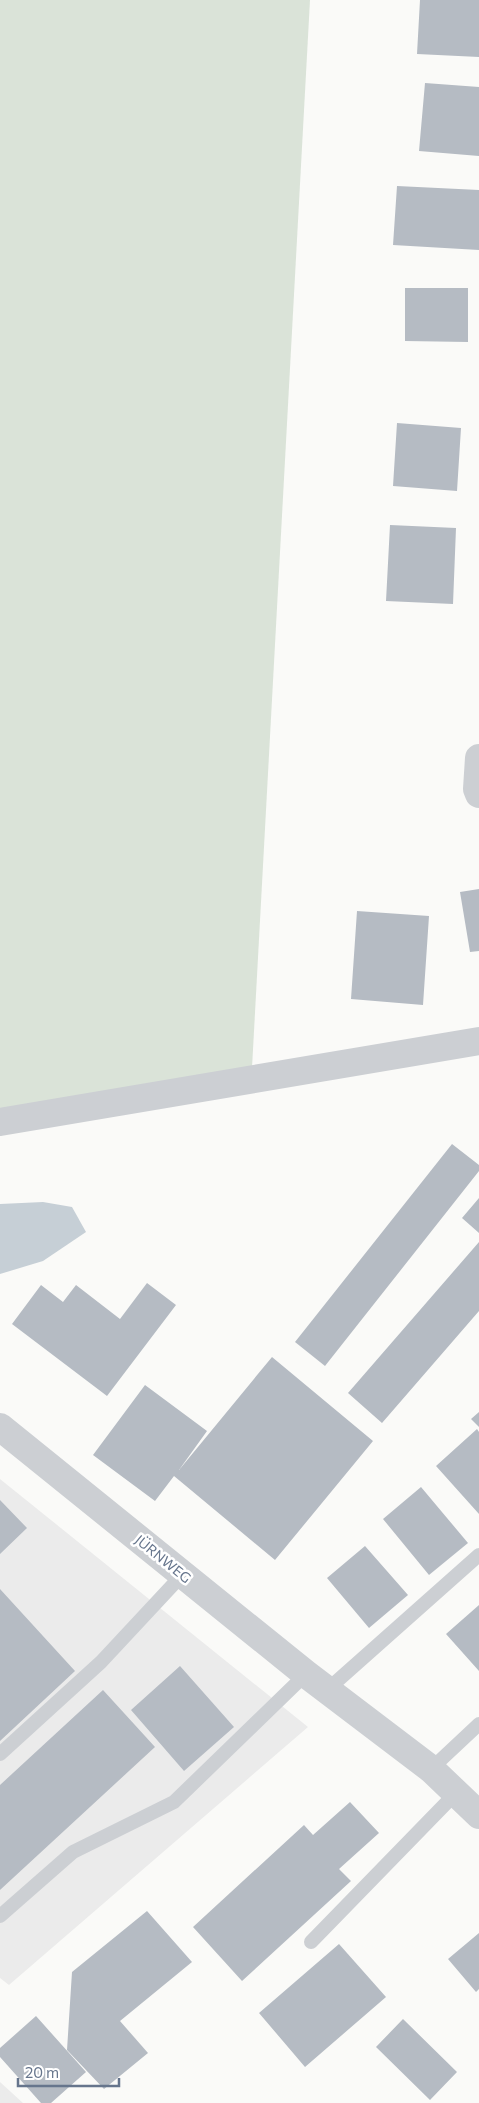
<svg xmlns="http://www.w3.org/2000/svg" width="479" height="2103" viewBox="0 0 479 2103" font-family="Commissioner,sans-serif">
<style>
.built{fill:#ebebeb}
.green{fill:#dae3d8}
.water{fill:#c6cfd6}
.building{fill:#b5bbc3}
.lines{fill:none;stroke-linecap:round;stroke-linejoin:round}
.lane{stroke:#cccfd3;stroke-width:14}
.street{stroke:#cccfd3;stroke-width:28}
.labels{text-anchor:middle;stroke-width:5;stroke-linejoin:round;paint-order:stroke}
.street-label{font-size:14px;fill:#66758c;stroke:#fff}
</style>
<rect width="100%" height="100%" fill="#fafaf8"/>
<path class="built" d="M 0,1479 L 308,1727 L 9,1985 L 0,1978 Z
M 0,2082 L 23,2103 L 0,2103 Z"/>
<path class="green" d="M 0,0 L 310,0 L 252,1068 L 0,1109 Z"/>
<path class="water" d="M 43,1202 L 72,1207 L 86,1232 L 43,1261 L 0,1274 L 0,1204 Z"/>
<path class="building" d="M 420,0 L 479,0 L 479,57 L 417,54 Z
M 425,83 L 479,87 L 479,156 L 419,151 Z
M 397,186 L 479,190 L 479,250 L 393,245 Z
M 405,288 L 468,288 L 468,342 L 405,341 Z
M 397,423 L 461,428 L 457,491 L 393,486 Z
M 390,525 L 456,528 L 453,604 L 386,601 Z
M 479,889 L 479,951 L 470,952 L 460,892 Z
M 357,911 L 429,916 L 423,1005 L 351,999 Z
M 452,1144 L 479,1165 L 479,1171 L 325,1366 L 295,1342 Z
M 479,1198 L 479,1233 L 462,1218 Z
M 479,1242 L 479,1311 L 382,1423 L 348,1393 Z
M 147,1283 L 176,1305 L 107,1396 L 12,1324 L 41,1285 L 63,1302 L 76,1285 L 120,1319 Z
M 272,1357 L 373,1441 L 275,1560 L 174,1476 L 155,1501 L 93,1455 L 145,1385 L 207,1431 L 179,1470 Z
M 479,1412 L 479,1427 L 471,1419 Z
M 477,1429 L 479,1432 L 479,1514 L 436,1466 Z
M 421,1487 L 468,1543 L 429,1575 L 383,1519 Z
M 0,1500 L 27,1528 L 0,1554 Z
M 365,1546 L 408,1595 L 369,1628 L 327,1578 Z
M 0,1589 L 75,1671 L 0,1741 Z
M 479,1605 L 479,1671 L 446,1634 Z
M 180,1666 L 234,1727 L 184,1771 L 131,1710 Z
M 103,1690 L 155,1747 L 0,1890 L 0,1785 Z
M 350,1802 L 379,1833 L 339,1869 L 351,1881 L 242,1981 L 193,1927 L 304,1825 L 313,1835 Z
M 147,1911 L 192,1962 L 120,2021 L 148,2053 L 104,2089 L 67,2050 L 72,1972 Z
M 479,1933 L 479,1989 L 476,1992 L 448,1959 Z
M 339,1944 L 386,1997 L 305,2067 L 259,2013 Z
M 36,2016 L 86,2072 L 51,2103 L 41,2103 L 0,2057 L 0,2048 Z
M 403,2019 L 457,2072 L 430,2100 L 376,2047 Z"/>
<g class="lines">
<path class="lane" d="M 327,1690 L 479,1555
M 0,1754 L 101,1662 L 183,1574
M 431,1769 L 479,1724
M 0,1916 L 73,1852 L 174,1802 L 306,1674
M 311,1942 L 456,1793"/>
<path class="street" d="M 479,758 L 477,789 L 479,794
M 0,1122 L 479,1041
M 0,1427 L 306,1674 L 431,1769 L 479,1815"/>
</g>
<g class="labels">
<g class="street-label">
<text transform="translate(163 1559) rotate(39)" y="5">JÜRNWEG</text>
</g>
</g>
<path d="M18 2078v8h101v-8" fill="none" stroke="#66758c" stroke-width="2.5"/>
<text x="25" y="2078" font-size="15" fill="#66758c" stroke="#ffffff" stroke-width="4" paint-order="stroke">20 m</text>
</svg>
